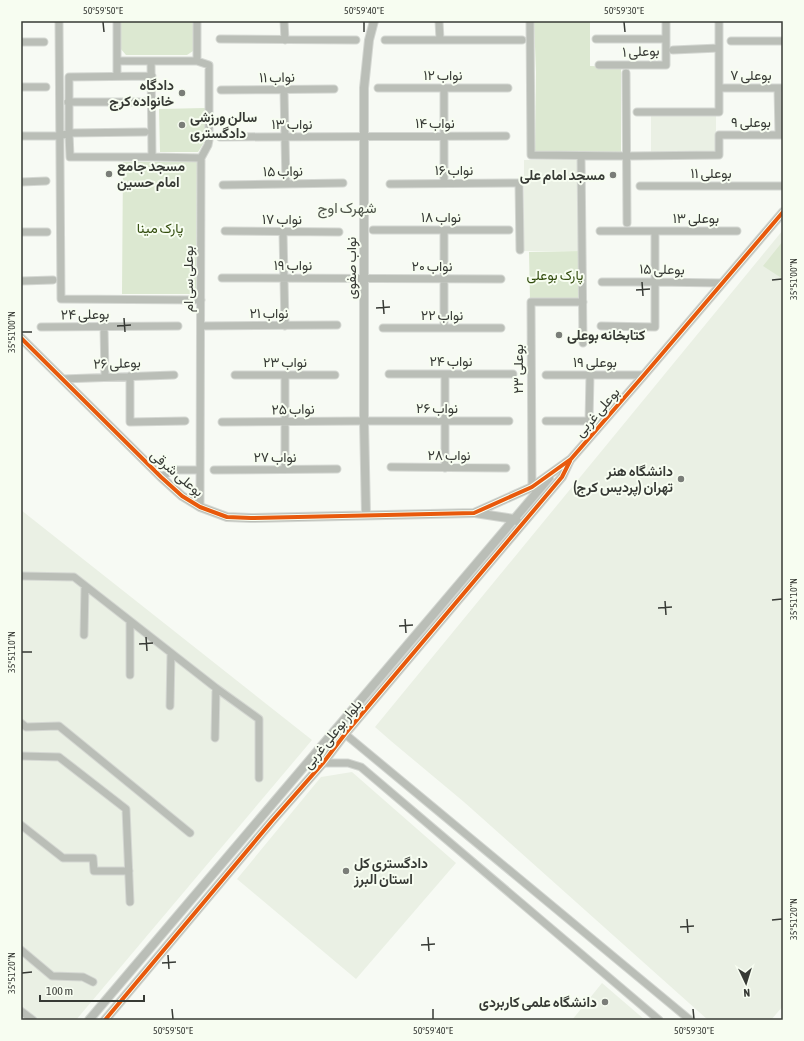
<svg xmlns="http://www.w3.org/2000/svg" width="804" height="1041" viewBox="0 0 804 1041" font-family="'Asap Condensed',Vazirmatn,sans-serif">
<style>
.built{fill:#eaf0e4}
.green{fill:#dce8d1}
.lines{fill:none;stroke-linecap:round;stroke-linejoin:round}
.minor-casing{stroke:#d4d7d2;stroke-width:9}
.tertiary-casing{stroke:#d4d7d2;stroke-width:10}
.minor{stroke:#babeb7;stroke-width:7}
.tertiary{stroke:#babeb7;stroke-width:8}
.cycleway-casing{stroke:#f7fdf1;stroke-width:6}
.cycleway{stroke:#e8590c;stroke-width:4}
.ticks{fill:none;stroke:#373a35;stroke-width:1.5}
.poi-dot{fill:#7a7d78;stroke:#f7fdf1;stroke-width:1.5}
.labels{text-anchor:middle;stroke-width:4;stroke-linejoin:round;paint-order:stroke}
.street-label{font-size:14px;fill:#373a35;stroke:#f7fdf1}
.poi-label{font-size:14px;font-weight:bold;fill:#373a35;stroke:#f7fdf1;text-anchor:end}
.park-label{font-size:14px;fill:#334d0f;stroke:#f7fdf1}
.neighbourhood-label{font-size:15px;fill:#4d5349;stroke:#f7fdf1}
.neatline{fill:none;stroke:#373a35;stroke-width:1.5}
.ticks-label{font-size:10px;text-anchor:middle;fill:#373a35}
</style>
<rect width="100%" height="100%" fill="#f7faf4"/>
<path class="built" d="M 651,115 L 716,115 L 716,152 L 651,153 Z
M 579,159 L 580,251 L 524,251 L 524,160 Z
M 783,230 L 783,1006 L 771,1020 L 708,1020 L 464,802 L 391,741 L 375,727 Z
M 21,510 L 312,740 L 76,1020 L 21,1020 Z
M 352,772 L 456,863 L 356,979 L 237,879 L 321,777 Z
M 602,983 L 645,1020 L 572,1020 Z"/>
<path class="green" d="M 119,21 L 193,21 L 193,51 L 187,55 L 126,55 L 120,48 Z
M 534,21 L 590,21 L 590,66 L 621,67 L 621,152 L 535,152 L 536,72 Z
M 205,108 L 205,141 L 198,152 L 160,152 L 159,109 Z
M 123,162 L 197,162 L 196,294 L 122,294 Z
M 783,241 L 783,279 L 763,266 Z
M 580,251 L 580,299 L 530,299 L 529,252 Z"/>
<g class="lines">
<defs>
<path id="minor" d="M 59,21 L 61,299 L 201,300
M 117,21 L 117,76
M 197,21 L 197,61
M 284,21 L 285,40
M 439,21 L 440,40
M 530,21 L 531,155 L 631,156 L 719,155 L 719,135 L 783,135
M 220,39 L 356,40
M 596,39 L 666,39
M 385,40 L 522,40
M 731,41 L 783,41
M 21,42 L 44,42
M 673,50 L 719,48
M 118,61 L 197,61 L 209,65 L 209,140 L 208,145 L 201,158 L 200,507
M 151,61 L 152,157
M 599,65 L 666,65 L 666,21
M 626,73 L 627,223
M 21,87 L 46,87
M 378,88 L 508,88
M 719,88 L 783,88
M 778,88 L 779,135
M 221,90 L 334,89
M 284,90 L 286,184
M 68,102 L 152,102
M 637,112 L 719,112 L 719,21
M 145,132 L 69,133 L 70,157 L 152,157 L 201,158
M 21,136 L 60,136 L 69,133 L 69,77 L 152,76
M 220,137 L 506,136
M 581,156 L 583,343
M 21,182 L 46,181
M 444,183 L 444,88
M 390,184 L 519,183 L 520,250
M 223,185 L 343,183
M 640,186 L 783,186
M 373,230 L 509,230
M 225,231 L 339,232
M 600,231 L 737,231
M 21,232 L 47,232
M 283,232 L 285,326
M 222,278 L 501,279
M 21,281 L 53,280
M 602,282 L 655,282 L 722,283
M 201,326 L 337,325
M 601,326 L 655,327 L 655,231
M 41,327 L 178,326
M 104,327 L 105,376
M 383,328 L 501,328
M 444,328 L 444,230
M 389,374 L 513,374
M 445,374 L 445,468
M 235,375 L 335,375
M 285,375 L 285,469
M 546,375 L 644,375
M 130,376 L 130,422 L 185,421
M 62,379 L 174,375
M 546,421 L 589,421 L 590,375
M 222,422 L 364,421 L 509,421
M 391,467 L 506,468
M 214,470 L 337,469
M 161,477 L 173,470 L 200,470
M 532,487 L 531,302 L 583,302
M 21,576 L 74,577 L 216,688 L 259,719 L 259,778
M 130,621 L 130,675
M 84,635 L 85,586
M 170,706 L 171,653
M 21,723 L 26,727 L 59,726 L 190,833
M 345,734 L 690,1020
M 215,738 L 216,688
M 21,756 L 59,757 L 126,809 L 130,902
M 323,763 L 348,763 L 361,767 L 659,1020
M 21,825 L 63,858 L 93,858 L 94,871 L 129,871
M 21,950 L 52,976 L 83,977 L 93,982
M 21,1011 L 33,1020"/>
<path id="tertiary" d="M 21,338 L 161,477 L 182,496 L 200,507 L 227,517 L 251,518 L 474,513 L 532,487 L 571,459 L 644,375 L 783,212
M 475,513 L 514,519 L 517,521
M 366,515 L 364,421 L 364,88 L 369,40 L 374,21
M 89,1020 L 549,478
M 105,1020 L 272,821 L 323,763 L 345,734 L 562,477 L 570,460"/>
</defs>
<use href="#minor" class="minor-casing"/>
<use href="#tertiary" class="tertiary-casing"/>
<use href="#minor" class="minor"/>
<use href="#tertiary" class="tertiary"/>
<defs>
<path id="cycleway" d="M 21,338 L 161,477 L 182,496 L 200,507 L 227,517 L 251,518 L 474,513 L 532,487 L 571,459 L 644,375 L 783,212
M 105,1020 L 272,821 L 323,763 L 345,734 L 562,477 L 570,461"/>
</defs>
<use href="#cycleway" class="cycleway-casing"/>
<use href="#cycleway" class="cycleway"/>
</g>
<path class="ticks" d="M 103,22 L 104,32M 364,22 L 364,32M 624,22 L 625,32M 772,280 L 782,279M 642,282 L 643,296M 636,290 L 650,289M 383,300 L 384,314M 376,308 L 390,307M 124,318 L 125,332M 117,326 L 131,325M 22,332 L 32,332M 772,600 L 782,599M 665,601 L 666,615M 658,608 L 672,607M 405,619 L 406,633M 399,626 L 413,625M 146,637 L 147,651M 139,644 L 153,643M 22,652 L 32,652M 687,919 L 688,933M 772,920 L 782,919M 680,927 L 694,926M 428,937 L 429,951M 421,945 L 435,944M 168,955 L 169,969M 162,963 L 176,962M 22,973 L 32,972M 172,1009 L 173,1019M 433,1009 L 433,1019M 693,1009 L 694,1019"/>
<g class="poi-dot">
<circle cx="182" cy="93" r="4"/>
<circle cx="182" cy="125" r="4"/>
<circle cx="109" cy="174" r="4"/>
<circle cx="613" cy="175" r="4"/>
<circle cx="559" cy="335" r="4"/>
<circle cx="681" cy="479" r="4"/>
<circle cx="346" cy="871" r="4"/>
<circle cx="605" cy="1002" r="4"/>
</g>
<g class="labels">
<g class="street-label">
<text transform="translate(641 51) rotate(-2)" y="5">بوعلی ۱</text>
<text x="443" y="80">نواب ۱۲</text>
<text x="751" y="80">بوعلی ۷</text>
<text transform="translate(277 77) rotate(-1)" y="5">نواب ۱۱</text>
<text x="751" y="127">بوعلی ۹</text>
<text x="435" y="128">نواب ۱۴</text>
<text x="292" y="129">نواب ۱۳</text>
<text x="454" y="175">نواب ۱۶</text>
<text transform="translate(283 171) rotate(-1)" y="5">نواب ۱۵</text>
<text x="711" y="178">بوعلی ۱۱</text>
<text x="441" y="222">نواب ۱۸</text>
<text x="696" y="223">بوعلی ۱۳</text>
<text x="282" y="224">نواب ۱۷</text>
<text x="293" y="270">نواب ۱۹</text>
<text x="432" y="271">نواب ۲۰</text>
<text transform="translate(351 268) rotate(-90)" y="5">نواب صفوی</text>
<text transform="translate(662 269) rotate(1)" y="5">بوعلی ۱۵</text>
<text transform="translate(188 279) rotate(-90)" y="5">بوعلی سی ام</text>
<text x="269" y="318">نواب ۲۱</text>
<text transform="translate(85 314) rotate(-1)" y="5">بوعلی ۲۴</text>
<text x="442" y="320">نواب ۲۲</text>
<text x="451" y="366">نواب ۲۴</text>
<text x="285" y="367">نواب ۲۳</text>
<text x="595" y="367">بوعلی ۱۹</text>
<text transform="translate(117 363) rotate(-2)" y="5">بوعلی ۲۶</text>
<text transform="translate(518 369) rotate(-90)" y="5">بوعلی ۲۳</text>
<text x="437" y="413">نواب ۲۶</text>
<text transform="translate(293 409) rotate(-1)" y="5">نواب ۲۵</text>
<text transform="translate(597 412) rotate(-49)" y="5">بوعلی غربی</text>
<text x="449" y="460">نواب ۲۸</text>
<text x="275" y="462">نواب ۲۷</text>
<text transform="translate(177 473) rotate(40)" y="5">بوعلی شرقی</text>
<text transform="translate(332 734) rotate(-51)" y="5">بلوار بوعلی غربی</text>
</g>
<g class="poi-label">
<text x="174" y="90">دادگاه<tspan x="174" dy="16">خانواده کرج</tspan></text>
<text x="190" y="122" text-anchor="start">سالن ورزشی<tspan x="190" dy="16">دادگستری</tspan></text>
<text x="117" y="171" text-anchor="start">مسجد جامع<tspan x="117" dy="16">امام حسین</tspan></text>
<text x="605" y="180">مسجد امام علی</text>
<text x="567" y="340" text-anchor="start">کتابخانه بوعلی</text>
<text x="673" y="476">دانشگاه هنر<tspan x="673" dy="16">تهران (پردیس کرج)</tspan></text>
<text x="354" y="868" text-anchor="start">دادگستری کل<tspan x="354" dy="16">استان البرز</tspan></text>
<text x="597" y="1007">دانشگاه علمی کاربردی</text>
</g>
<g class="park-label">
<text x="160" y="233">پارک مینا</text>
<text x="555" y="280">پارک بوعلی</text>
</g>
<g class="neighbourhood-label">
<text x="347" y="213">شهرک اوج</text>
</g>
</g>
<rect width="804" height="1041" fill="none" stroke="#f7fdf1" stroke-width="44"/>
<g transform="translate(746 983) rotate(176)" stroke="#f7fdf1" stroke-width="3" paint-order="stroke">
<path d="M0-3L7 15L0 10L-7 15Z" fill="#373a35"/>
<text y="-6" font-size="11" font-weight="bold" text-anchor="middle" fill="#373a35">N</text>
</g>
<path d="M40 995v6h104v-6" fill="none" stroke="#373a35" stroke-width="2"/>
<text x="46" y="995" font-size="12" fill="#373a35" stroke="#f7fdf1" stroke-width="3" paint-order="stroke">100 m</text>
<rect x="22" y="22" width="760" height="997" class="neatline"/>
<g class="ticks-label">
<text x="103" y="14">50°59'50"E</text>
<text x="364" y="14">50°59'40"E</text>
<text x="624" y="14">50°59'30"E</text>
<text transform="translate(793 279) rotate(-90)" y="4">35°51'00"N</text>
<text transform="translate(11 332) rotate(-90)" y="4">35°51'00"N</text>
<text transform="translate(793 599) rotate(-90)" y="4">35°51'10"N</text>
<text transform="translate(11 652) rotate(-90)" y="4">35°51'10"N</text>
<text transform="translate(793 919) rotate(-90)" y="4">35°51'20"N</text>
<text transform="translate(11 973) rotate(-90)" y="4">35°51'20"N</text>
<text x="173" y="1034">50°59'50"E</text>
<text x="433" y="1034">50°59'40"E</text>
<text x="694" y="1034">50°59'30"E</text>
</g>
</svg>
